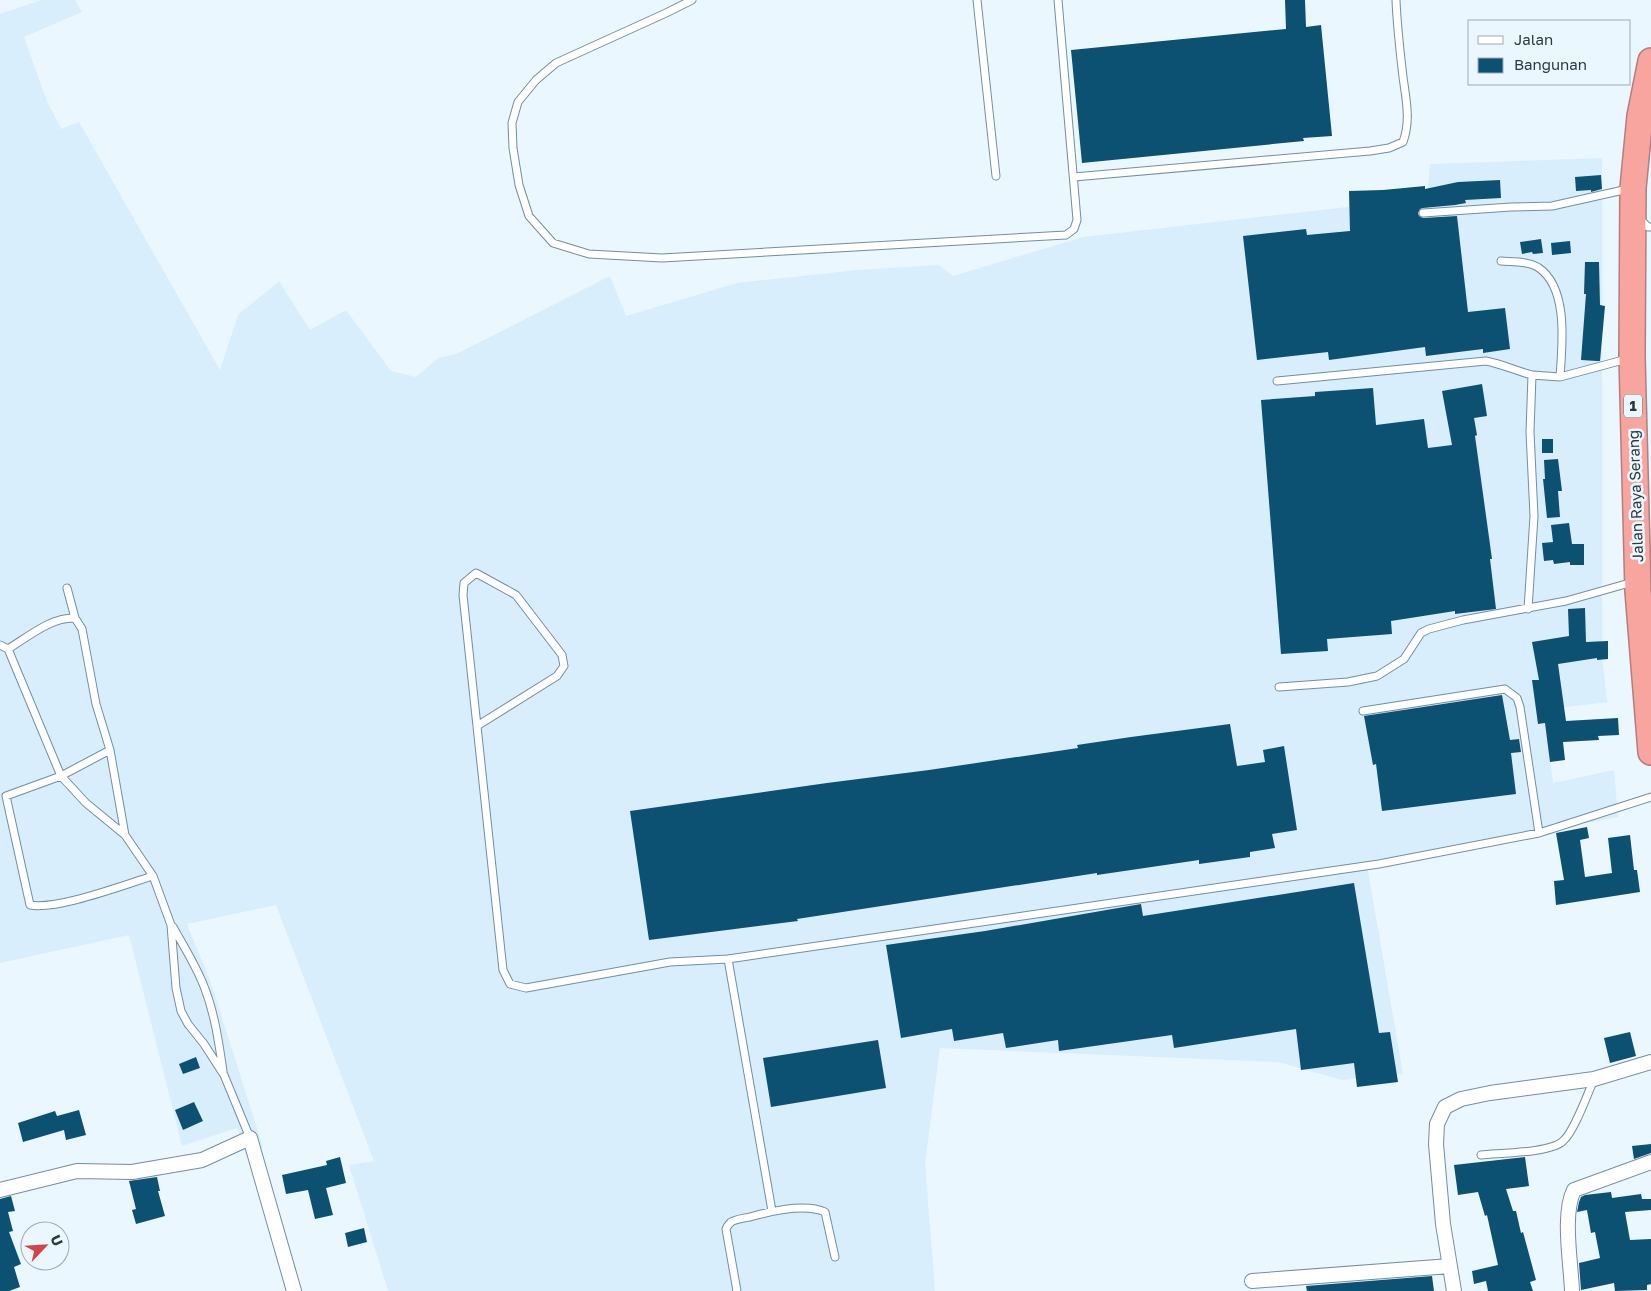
<svg xmlns="http://www.w3.org/2000/svg" width="1651" height="1291" viewBox="0 0 1651 1291" font-family="'Golos Text',sans-serif">
<style>
.built{fill:#d8eefd}
.building{fill:#0c5072}
.lines{fill:none;stroke-linecap:round;stroke-linejoin:round}
.lane-casing{stroke:#738ea0;stroke-width:9}
.street-casing{stroke:#738ea0;stroke-width:16}
.highway-casing{stroke:#b17f7e;stroke-width:28}
.lane{stroke:#fff;stroke-width:7}
.street{stroke:#fff;stroke-width:14}
.highway{stroke:#f8a49f;stroke-width:25}
.labels{text-anchor:middle;stroke-width:5;stroke-linejoin:round;paint-order:stroke}
.shield{fill:#ebf7ff;stroke:#66727a;stroke-width:1}
.shield-label{font-size:14px;font-weight:bold;fill:#2d3941}
.street-label{font-size:15px;fill:#2d3941;stroke:#ebf7ff}
</style>
<rect width="100%" height="100%" fill="#ebf7ff"/>
<path class="built" d="M 41,0 L 75,0 L 82,12 L 24,37 L 46,99 L 61,129 L 79,122 L 220,370 L 238,315 L 279,281 L 310,330 L 346,310 L 391,371 L 416,377 L 438,358 L 456,354 L 610,276 L 626,316 L 737,283 L 857,270 L 939,265 L 953,276 L 1083,237 L 1427,198 L 1430,164 L 1602,158 L 1602,655 L 1607,702 L 1544,710 L 1553,783 L 1614,770 L 1618,817 L 1367,865 L 1403,1074 L 1342,1080 L 1278,1062 L 940,1048 L 925,1164 L 935,1291 L 388,1291 L 349,1165 L 374,1161 L 276,905 L 187,924 L 211,983 L 263,1147 L 247,1157 L 237,1128 L 182,1146 L 129,935 L 0,963 L 0,14 Z"/>
<path class="building" d="M 1285,0 L 1305,0 L 1306,27 L 1321,25 L 1332,136 L 1303,138 L 1304,141 L 1082,163 L 1071,50 L 1286,29 Z
M 1601,175 L 1602,189 L 1591,192 L 1591,190 L 1576,191 L 1575,177 Z
M 1500,180 L 1501,198 L 1465,200 L 1466,203 L 1455,205 L 1423,208 L 1420,209 L 1418,213 L 1419,216 L 1423,218 L 1457,216 L 1468,312 L 1505,308 L 1510,349 L 1483,353 L 1483,349 L 1426,356 L 1425,347 L 1329,360 L 1328,352 L 1257,360 L 1243,236 L 1306,229 L 1307,235 L 1350,231 L 1349,191 L 1383,190 L 1425,186 L 1425,189 L 1458,182 Z
M 1541,239 L 1543,253 L 1533,254 L 1532,252 L 1522,254 L 1520,242 Z
M 1570,241 L 1571,253 L 1552,255 L 1551,243 Z
M 1585,262 L 1599,262 L 1600,305 L 1605,306 L 1600,361 L 1597,361 L 1581,360 L 1586,294 L 1584,294 Z
M 1482,384 L 1487,416 L 1474,418 L 1477,435 L 1475,436 L 1492,559 L 1490,559 L 1496,609 L 1455,614 L 1455,611 L 1391,621 L 1392,634 L 1327,639 L 1328,651 L 1281,654 L 1261,400 L 1315,396 L 1315,392 L 1373,388 L 1376,425 L 1424,419 L 1428,448 L 1452,445 L 1442,391 Z
M 1542,439 L 1553,439 L 1553,453 L 1542,453 Z
M 1558,459 L 1562,491 L 1558,491 L 1560,517 L 1547,518 L 1543,479 L 1545,479 L 1544,460 Z
M 1569,523 L 1572,544 L 1584,544 L 1584,565 L 1570,565 L 1570,562 L 1554,564 L 1553,560 L 1544,561 L 1542,543 L 1553,542 L 1551,525 Z
M 1585,608 L 1586,642 L 1608,641 L 1608,659 L 1597,660 L 1597,658 L 1558,664 L 1566,721 L 1618,718 L 1619,735 L 1598,736 L 1599,740 L 1563,742 L 1565,760 L 1550,762 L 1545,723 L 1538,724 L 1532,680 L 1539,680 L 1532,642 L 1569,636 L 1568,609 Z
M 1502,695 L 1510,740 L 1519,739 L 1521,752 L 1511,753 L 1516,794 L 1382,811 L 1376,764 L 1373,765 L 1364,716 Z
M 1230,724 L 1237,766 L 1265,762 L 1263,750 L 1284,746 L 1297,830 L 1272,834 L 1275,848 L 1250,852 L 1250,857 L 1199,864 L 1199,860 L 1097,875 L 1097,873 L 797,919 L 798,921 L 649,940 L 630,811 L 827,783 L 929,770 L 1078,748 L 1077,745 L 1131,737 Z
M 1587,827 L 1589,838 L 1580,840 L 1585,877 L 1612,873 L 1608,838 L 1630,835 L 1634,870 L 1637,870 L 1640,892 L 1556,905 L 1554,881 L 1564,880 L 1556,833 Z
M 1354,883 L 1379,1033 L 1390,1032 L 1398,1082 L 1357,1087 L 1354,1063 L 1301,1070 L 1296,1029 L 1174,1048 L 1172,1035 L 1059,1051 L 1058,1040 L 1006,1048 L 1003,1033 L 954,1041 L 952,1029 L 901,1038 L 886,945 L 985,931 L 1141,904 L 1143,916 Z
M 1630,1032 L 1636,1056 L 1610,1063 L 1604,1038 Z
M 878,1040 L 886,1088 L 771,1107 L 763,1058 Z
M 196,1057 L 200,1068 L 183,1074 L 179,1064 Z
M 194,1102 L 203,1121 L 183,1130 L 175,1110 Z
M 79,1110 L 86,1135 L 66,1140 L 64,1130 L 23,1142 L 18,1123 L 55,1111 L 57,1116 Z
M 1651,1144 L 1651,1153 L 1634,1159 L 1632,1146 Z
M 340,1157 L 346,1183 L 326,1188 L 333,1215 L 315,1219 L 308,1190 L 286,1194 L 282,1175 L 327,1165 L 326,1161 Z
M 1525,1157 L 1529,1186 L 1506,1189 L 1513,1211 L 1516,1211 L 1521,1233 L 1523,1232 L 1536,1280 L 1530,1282 L 1533,1291 L 1488,1291 L 1486,1281 L 1474,1284 L 1472,1271 L 1498,1265 L 1487,1215 L 1485,1216 L 1478,1192 L 1458,1195 L 1454,1165 Z
M 157,1177 L 160,1191 L 158,1191 L 165,1216 L 136,1224 L 132,1210 L 136,1209 L 129,1181 Z
M 1611,1192 L 1612,1198 L 1641,1194 L 1642,1199 L 1651,1199 L 1651,1210 L 1625,1212 L 1630,1240 L 1651,1239 L 1651,1284 L 1647,1285 L 1647,1290 L 1615,1291 L 1614,1283 L 1581,1290 L 1579,1263 L 1600,1258 L 1595,1232 L 1591,1233 L 1587,1210 L 1577,1212 L 1579,1202 L 1581,1197 L 1585,1195 Z
M 11,1196 L 15,1211 L 8,1212 L 13,1231 L 9,1232 L 21,1264 L 14,1267 L 20,1287 L 9,1291 L 0,1291 L 0,1199 Z
M 364,1228 L 367,1242 L 348,1247 L 345,1233 Z
M 1432,1276 L 1434,1291 L 1307,1291 L 1306,1286 Z"/>
<g class="lines">
<defs>
<path id="lane" d="M 692,0 L 666,13 L 556,63 L 536,80 L 518,102 L 512,123 L 513,148 L 519,185 L 529,216 L 553,243 L 589,254 L 662,258 L 1066,235 L 1074,229 L 1077,220 L 1058,0
M 977,0 L 996,176
M 1074,177 L 1370,151 L 1389,148 L 1403,142 C 1411,120 1406,100 1403,77 C 1400,51 1397,26 1396,0
M 1423,213 L 1511,207 L 1552,206 L 1628,189
M 1640,219 L 1648,227 L 1651,227
M 1501,261 C 1513,262 1529,261 1539,268 C 1569,289 1562,346 1560,377
M 1277,381 L 1486,361 C 1502,364 1516,371 1532,375
M 67,588 L 75,618
M 1528,609 L 1534,516 L 1530,432 L 1532,375 L 1560,377 L 1627,359
M 0,645 L 8,649 L 61,776 L 86,803 L 125,835 L 153,876 L 171,925 L 176,988 L 181,1011 L 188,1024 L 204,1044 L 224,1075 L 250,1138
M 8,649 C 28,637 51,617 75,618 L 82,629 L 96,704 L 110,750 L 125,835
M 1279,687 L 1348,682 L 1377,676 L 1404,659 L 1421,633 L 1429,629 L 1463,620 L 1566,601 L 1633,582
M 1363,711 L 1505,689 L 1517,698 L 1520,707 L 1539,833
M 477,726 L 557,676 L 564,666 L 562,655 L 516,595 L 476,573 L 464,583 L 463,595 L 503,970 L 510,984 L 526,988 L 670,962 L 728,959 L 1379,864 L 1539,833 L 1651,797
M 110,750 L 61,776 L 6,796 L 30,905 C 58,910 123,885 153,876
M 173,927 C 184,947 197,967 205,989 C 215,1015 219,1044 223,1071
M 728,959 L 772,1211
M 1481,1155 C 1500,1153 1551,1153 1563,1141 C 1574,1132 1588,1093 1594,1079
M 737,1291 L 726,1229 C 727,1226 729,1224 731,1222 C 736,1219 744,1218 750,1217 C 771,1211 805,1203 825,1212 L 835,1257"/>
<path id="street" d="M 0,1190 L 77,1171 L 132,1172 L 202,1160 L 250,1138 L 294,1291
M 1252,1281 L 1450,1266
M 1454,1291 L 1443,1224 L 1436,1144 L 1437,1124 L 1445,1107 L 1461,1099 L 1490,1093 L 1594,1079 L 1651,1062
M 1572,1291 C 1571,1263 1562,1214 1574,1190 L 1651,1162"/>
<path id="highway" d="M 1651,61 L 1640,116 L 1633,188 L 1632,357 L 1638,591 L 1651,752"/>
</defs>
<use href="#lane" class="lane-casing"/>
<use href="#street" class="street-casing"/>
<use href="#highway" class="highway-casing"/>
<use href="#lane" class="lane"/>
<use href="#street" class="street"/>
<use href="#highway" class="highway"/>
</g>
<g class="labels">
<rect class="shield" x="1624" y="394.5" width="18" height="23" rx="4"/>
<g class="shield-label">
<text x="1633" y="411">1</text>
</g>
<g class="street-label">
<text transform="translate(1636 496) rotate(-92)" y="5">Jalan Raya Serang</text>
</g>
</g>
<rect x="1468" y="20" width="162" height="65" fill="#ebf7ff" stroke="#9fabb3"/>
<rect x="1478" y="36" width="25" height="8" fill="#ffffff" stroke="#9fabb3"/>
<text x="1514" y="45" font-size="15" fill="#2d3941">Jalan</text>
<rect x="1478" y="58" width="25" height="15" fill="#0c5072" stroke="#9fabb3"/>
<text x="1514" y="70" font-size="15" fill="#2d3941">Bangunan</text>
<g transform="translate(45 1246) rotate(65)"><circle r="24" fill="#ebf7ff" stroke="#9fabb3"/>
<path d="M0-4L9 19L0 12L-9 19Z" fill="#d44548"/>
<text y="-8" font-size="14" font-weight="bold" text-anchor="middle" fill="#2d3941">U</text>
</g>
</svg>
